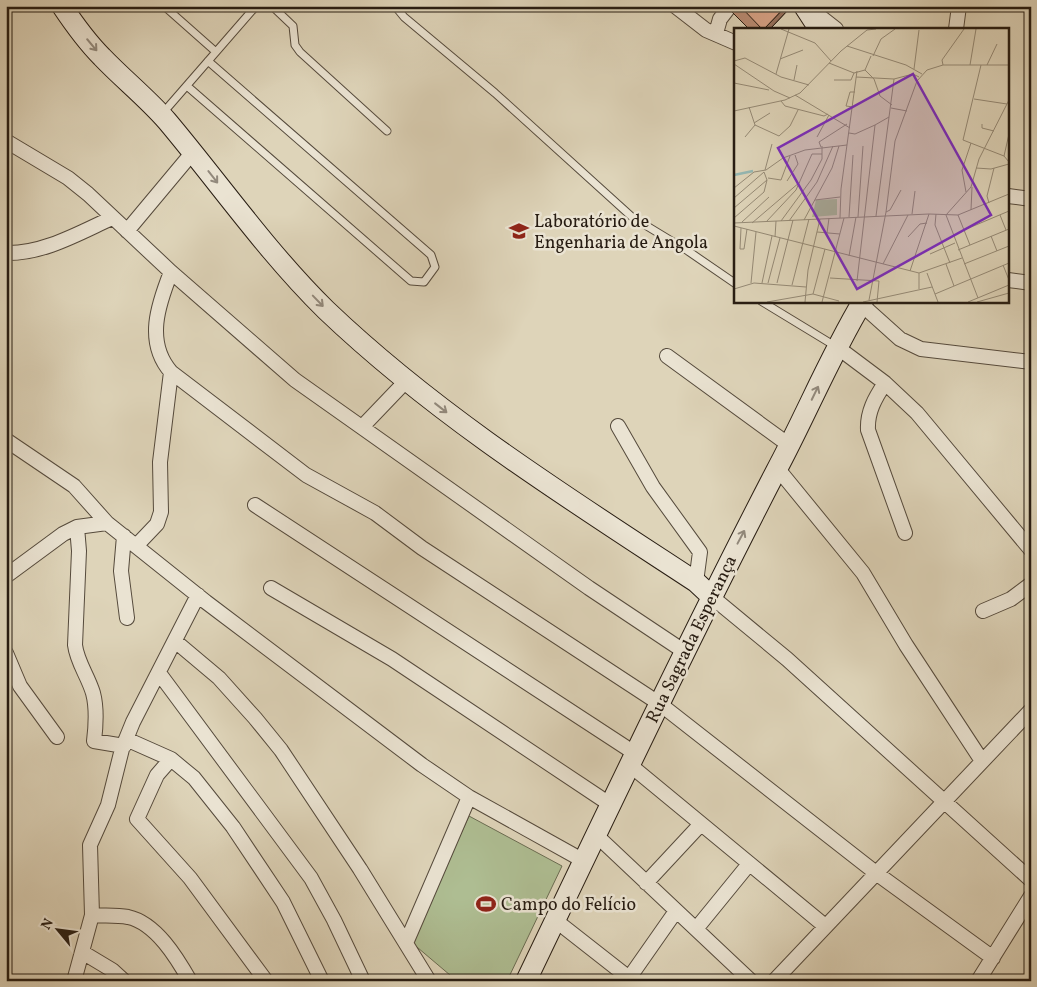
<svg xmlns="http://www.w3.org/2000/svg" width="1037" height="987" viewBox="0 0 1037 987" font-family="Vollkorn,serif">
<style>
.green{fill:#aebd92;stroke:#6a6c52}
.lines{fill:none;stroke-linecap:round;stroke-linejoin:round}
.lane-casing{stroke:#554a3c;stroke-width:9}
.street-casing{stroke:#554a3c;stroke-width:16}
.secondary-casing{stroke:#271c12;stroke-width:22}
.lane{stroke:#eae3d2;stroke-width:7}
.street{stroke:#eae3d2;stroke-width:14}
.secondary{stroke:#eae3d2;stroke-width:20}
.wall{fill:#ba8c74;stroke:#271c12}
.shaded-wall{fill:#97725e;stroke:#271c12}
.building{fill:#d8a387;stroke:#271c12}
.oneway{stroke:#92897c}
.labels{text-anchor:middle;stroke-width:5;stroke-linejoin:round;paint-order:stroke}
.poi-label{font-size:18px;fill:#271c12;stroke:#eae3d2;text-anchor:start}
.street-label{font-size:18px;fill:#271c12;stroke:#eae3d2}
.inset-river{fill:none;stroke:#94b8b4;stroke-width:2.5}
.inset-road{fill:none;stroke:#958a76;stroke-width:1}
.view{fill:#7b2cbf;fill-opacity:0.15;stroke:#7b2cbf;stroke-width:2.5}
.inset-edge{fill:none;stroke:#271c12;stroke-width:2.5}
</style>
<rect width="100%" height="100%" fill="#ded4b9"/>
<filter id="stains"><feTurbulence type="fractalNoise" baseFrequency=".004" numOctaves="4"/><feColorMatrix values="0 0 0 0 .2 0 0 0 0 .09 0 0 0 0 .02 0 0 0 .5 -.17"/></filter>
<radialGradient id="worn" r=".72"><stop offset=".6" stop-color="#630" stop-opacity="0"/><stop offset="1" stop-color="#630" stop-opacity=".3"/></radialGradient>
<path class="green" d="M 469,816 L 562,866 L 507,981 L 457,981 L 411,942 Z"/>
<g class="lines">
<defs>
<path id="lane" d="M 164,6 L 216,52
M 272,6 L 293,26 L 295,45 L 300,52 L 387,131
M 395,6 L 404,17 L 495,93 L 632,217 L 688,251 L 736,284
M 187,86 L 411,281 L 424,282 L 435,267 L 431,255 L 208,61
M 162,114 L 256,6
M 761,301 L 835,346"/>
<path id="street" d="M 675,6 L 706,30 L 736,43
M 813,11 L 836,29
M 956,29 L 959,6
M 716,33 L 720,19 L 730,6
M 6,141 L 68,178 L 88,194 L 171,272 L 295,380 L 589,588 L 685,652
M 1008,196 L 1031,199
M 127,231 L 193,152
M 6,253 C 43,254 79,233 112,218
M 171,272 C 158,305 145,342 171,372 L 306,475 L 375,513 L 422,548 L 660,704 L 876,873 L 993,958
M 1008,280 L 1031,283
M 861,304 L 900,339 L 921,349 L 1031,362
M 837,347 L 885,383 L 917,413 L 1031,550
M 667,356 L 789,445
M 885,383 C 875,398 867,412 868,430 L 905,533
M 618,426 L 653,487 L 700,552 L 696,582
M 362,427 L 407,380
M 6,440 L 74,486 L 107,523 L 206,602 L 422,765 L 469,797 L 584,861
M 778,469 L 863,573 L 906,645 L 982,761
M 255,505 L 636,754
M 77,527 L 79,551 L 75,645 C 77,662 88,676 93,693 C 97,708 96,725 94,741 L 124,746
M 124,536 L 121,571 L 127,618
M 137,545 L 157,524 L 161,512 L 160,462 L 171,372
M 6,576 L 63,534 L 77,527 L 107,523
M 271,588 L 392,659 L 611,805
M 712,597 L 787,659 L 1031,880
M 983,611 L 1011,599 L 1031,584
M 175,641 L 219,678 L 255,718 L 281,750 L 360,869 L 429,981
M 6,653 L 20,686 L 57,737
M 159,673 L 311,878 L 334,920 L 363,981
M 126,739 L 171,759 L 194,778 L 233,827 L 283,902 L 322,981
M 171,759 L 157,775 L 137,819 L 190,878 L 266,981
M 630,765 L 825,926
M 596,835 L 751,981
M 646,883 L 700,825
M 92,915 C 103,916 116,915 128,917 C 156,923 177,958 190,981
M 555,920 L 629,978
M 696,929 L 749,864
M 406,943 L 469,797
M 82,952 L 112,970 L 124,981
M 74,981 L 92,915 L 90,845 L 108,805 L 122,749 L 133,722 L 198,595
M 627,981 L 676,911
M 774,981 L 1031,710
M 978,981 L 1031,896"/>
<path id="secondary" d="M 62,6 C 74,24 87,42 102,57 C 123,79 147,98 167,121 C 220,184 267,252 326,310 C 437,416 568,498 696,582 L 712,597
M 804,6 L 819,29
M 526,981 C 608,810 689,639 776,471 C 806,415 830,356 863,301"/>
</defs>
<use href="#lane" class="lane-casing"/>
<use href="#street" class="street-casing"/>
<use href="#secondary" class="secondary-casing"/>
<use href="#lane" class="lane"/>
<use href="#street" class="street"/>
<use href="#secondary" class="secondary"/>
</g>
<path class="wall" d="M 732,6 L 790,6 L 788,10 L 770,29 L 749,29 L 731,11 Z"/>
<path class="shaded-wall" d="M 786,6 L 790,6 L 788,10 L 770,29 L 764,29 Z"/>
<path class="building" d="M 740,6 L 786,6 L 764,29 L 762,29 Z"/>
<defs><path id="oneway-shaft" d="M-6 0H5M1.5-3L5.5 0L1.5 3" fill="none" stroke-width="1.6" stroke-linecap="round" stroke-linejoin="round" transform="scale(1.25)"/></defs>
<g class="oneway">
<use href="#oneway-shaft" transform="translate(92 45) rotate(50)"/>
<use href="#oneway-shaft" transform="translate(213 177) rotate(52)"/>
<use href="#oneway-shaft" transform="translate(318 301) rotate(46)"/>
<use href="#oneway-shaft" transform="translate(815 393) rotate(-64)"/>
<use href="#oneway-shaft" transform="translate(441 408) rotate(38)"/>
<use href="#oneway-shaft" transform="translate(741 537) rotate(-62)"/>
</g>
<defs>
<symbol id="university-bare" viewBox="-9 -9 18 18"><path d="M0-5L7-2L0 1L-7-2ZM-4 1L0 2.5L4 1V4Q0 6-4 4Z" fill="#8f2418" stroke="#eae3d2" stroke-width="2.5" paint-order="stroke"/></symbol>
<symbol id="stadium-bare" viewBox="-9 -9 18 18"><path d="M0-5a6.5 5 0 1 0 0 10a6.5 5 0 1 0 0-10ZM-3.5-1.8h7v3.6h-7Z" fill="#8f2418" stroke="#eae3d2" stroke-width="2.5" paint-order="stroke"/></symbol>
</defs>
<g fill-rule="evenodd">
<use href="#university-bare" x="505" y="217" width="28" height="28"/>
<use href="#stadium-bare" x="472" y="890" width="28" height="28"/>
</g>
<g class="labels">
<g class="poi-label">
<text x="534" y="227">Laboratório de<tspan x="534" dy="21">Engenharia de Angola</tspan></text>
<text x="501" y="910">Campo do Felício</text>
</g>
<g class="street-label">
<text transform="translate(691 639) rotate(-64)" y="6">Rua Sagrada Esperança</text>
</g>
</g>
<g transform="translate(734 28)">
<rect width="275" height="275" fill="#ded4b9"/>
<path d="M 103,171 L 103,187 L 78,189 L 82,172 Z" fill="#aebd92"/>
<path class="inset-river" d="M 0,147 L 19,143"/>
<path class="inset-road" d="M 47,1 L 81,15 L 97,33M 113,18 L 172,37 L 188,46M 137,28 L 131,42 L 140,51 L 146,68 L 158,77M 139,28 L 147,11 L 161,1M 46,31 L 69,22M 0,33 L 11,30 L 47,49 L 75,57M 95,35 L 120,45 L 131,42M 0,36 L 40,63 L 56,70M 209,37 L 208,32 L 230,1M 236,37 L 242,1M 247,37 L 229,112 L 270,128 L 275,134M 253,37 L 263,16M 180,41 L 185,2M 42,46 L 55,1M 122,49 L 160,51 L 179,46 L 185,49M 60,52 L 63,37M 100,52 L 117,52 L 120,45M 0,55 L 35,62M 61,67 L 116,100M 240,71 L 273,76M 47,73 L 51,78 L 90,88 L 94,86M 15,79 L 21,97 L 45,108 L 56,98 L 64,82M 119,79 L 112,78 L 116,64 L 121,64M 157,80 L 173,83M 0,83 L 51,72 L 66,65 L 107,23 L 133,2 L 142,1M 20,95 L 36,85M 248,96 L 248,100 L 260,103M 115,105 L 121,106 L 141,97M 11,109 L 21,97M 83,109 L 95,87M 87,119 L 85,114 L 113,96M 270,128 L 275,106M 242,140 L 257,141 L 275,136M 31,142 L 38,116M 34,150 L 47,152 L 56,128M 53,153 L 64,136 L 61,127M 0,160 L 20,144 L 32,142 L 49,130 L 71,122 L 113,117M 232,164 L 228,142 L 237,115M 0,170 L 30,144M 81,172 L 106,169M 255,175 L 253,168 L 260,140M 0,180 L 33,152 L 30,144M 237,182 L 238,159M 152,184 L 156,182 L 167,162M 178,186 L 181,163M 202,186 L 201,197 L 216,235M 212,187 L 237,159 L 245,131 L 275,72M 212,187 L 244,270M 224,187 L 236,217M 266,187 L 272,202M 142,188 L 160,51M 115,189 L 119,127M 124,189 L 129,118M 0,190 L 30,164 L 33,152M 106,190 L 107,161 L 123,43M 70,192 L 98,140 L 105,118M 47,193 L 77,152 L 88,131 L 88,118M 55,193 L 83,154 L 99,118M 8,194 L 35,169M 32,194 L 62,162 L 78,126 L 88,126M 0,195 L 195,186 L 224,187 L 275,166M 18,195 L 66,154M 0,198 L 185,245 L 228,230M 7,200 L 6,221 L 10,221 L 13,201M 230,202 L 275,183M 83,204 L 106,206M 93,205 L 95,190M 257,208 L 263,223M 41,209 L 42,193M 174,209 L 186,196 L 193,195M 224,222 L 275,201M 196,226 L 221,215M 115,228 L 122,189M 149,236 L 174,187M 212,236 L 220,258M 230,236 L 275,218M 269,237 L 275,252M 176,243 L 195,186M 193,245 L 204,274M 96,250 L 145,253 L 143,274M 123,253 L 141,97 L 155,89M 17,255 L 22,204M 28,255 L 38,208M 34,255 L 46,210M 43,255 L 59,192M 58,257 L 75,191M 0,261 L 20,255 L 72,259M 185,261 L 185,245M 79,266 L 105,273M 201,266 L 275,235M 135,272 L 152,184 L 161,113 L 183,53 L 193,42 L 209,37 L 275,37M 33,274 L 79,266 L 91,221M 71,274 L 74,242 L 86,191M 88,274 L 110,190M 129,274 L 198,259M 234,274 L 275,257M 243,274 L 275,265"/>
<path class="view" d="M 179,46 L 257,187 L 123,261 L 44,120 Z"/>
<rect width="275" height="275" class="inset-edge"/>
</g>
<rect width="1037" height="987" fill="none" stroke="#ded4b9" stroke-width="25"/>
<rect x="8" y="8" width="1022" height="972" fill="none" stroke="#271c12" stroke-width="2.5"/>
<rect x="12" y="12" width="1012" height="962" fill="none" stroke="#271c12"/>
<g transform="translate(58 930) rotate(299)" stroke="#eae3d2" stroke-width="4" paint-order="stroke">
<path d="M0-4L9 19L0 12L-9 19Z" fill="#271c12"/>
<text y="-8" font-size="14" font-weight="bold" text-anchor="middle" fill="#271c12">N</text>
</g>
<rect width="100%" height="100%" filter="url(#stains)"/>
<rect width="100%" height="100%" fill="url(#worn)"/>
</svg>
